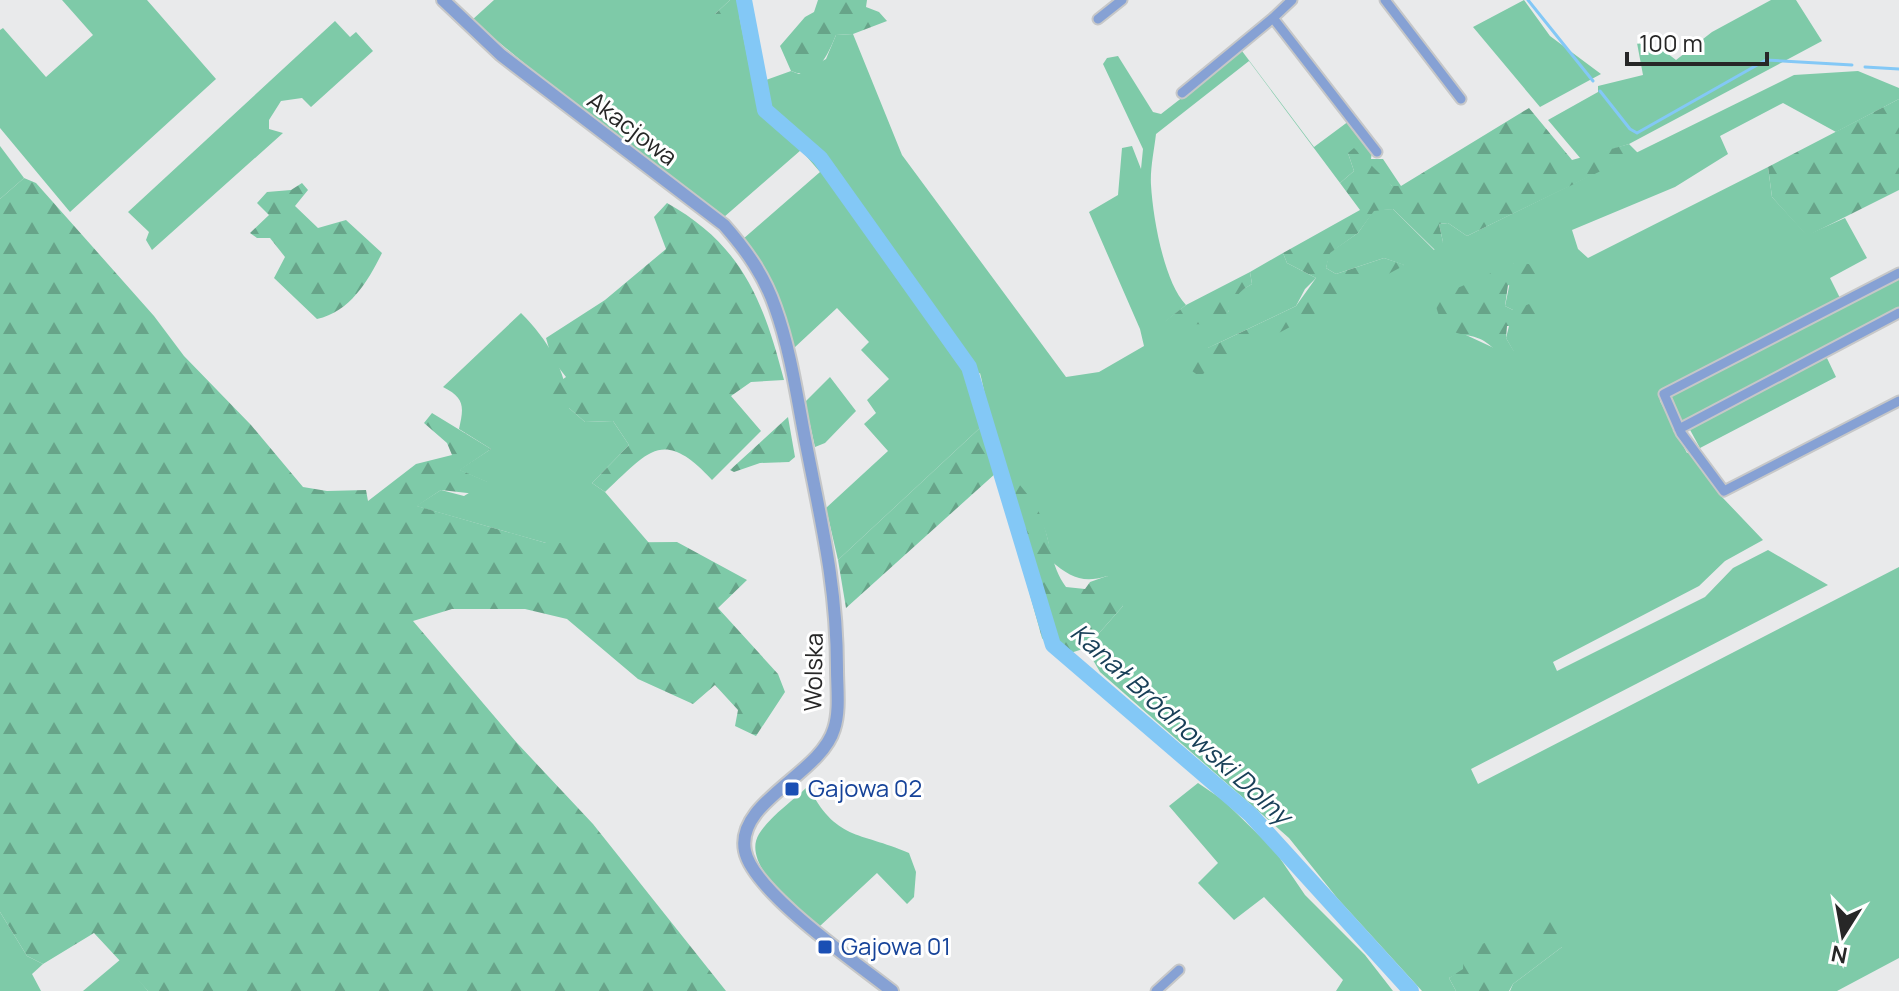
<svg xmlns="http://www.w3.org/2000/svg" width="1899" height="991" viewBox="0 0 1899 991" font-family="Manrope,sans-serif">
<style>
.green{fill:#7ecaa8;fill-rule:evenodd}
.forest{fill:url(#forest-firs)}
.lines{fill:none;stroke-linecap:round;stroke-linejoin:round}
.stream{stroke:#83c8f6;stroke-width:3}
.river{stroke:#83c8f6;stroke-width:16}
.minor-casing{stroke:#c6c7c8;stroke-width:13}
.tertiary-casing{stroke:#c6c7c8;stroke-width:16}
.minor{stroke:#86a1d4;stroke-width:9}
.tertiary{stroke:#86a1d4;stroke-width:12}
.transit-dot{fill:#1a4fb4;stroke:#fff;stroke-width:3}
.labels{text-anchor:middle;stroke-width:6;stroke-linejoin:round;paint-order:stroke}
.street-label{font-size:24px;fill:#272727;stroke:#fff}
.transit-label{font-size:24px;fill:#164399;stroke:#fff;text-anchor:start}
.water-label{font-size:26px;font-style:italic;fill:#194058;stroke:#fff}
</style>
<defs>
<pattern id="forest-firs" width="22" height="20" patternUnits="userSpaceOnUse" patternTransform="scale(2)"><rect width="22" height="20" fill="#7ecaa8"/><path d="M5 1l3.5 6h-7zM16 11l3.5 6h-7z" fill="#67a489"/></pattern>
</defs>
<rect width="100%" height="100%" fill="#e9eaeb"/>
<path class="green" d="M 62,0 L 147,0 L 216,79 L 70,212 L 0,128 L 0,30 L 3,28 L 46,77 L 93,35 Z
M 494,0 L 730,0 L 715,14 L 739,15 L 756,100 L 769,97 L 766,80 L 791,71 L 799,74 L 826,59 L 836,35 L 853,34 L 902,155 L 1066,377 L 1099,372 L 1144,346 L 1140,329 L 1089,212 L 1118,195 L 1122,148 L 1132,146 L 1141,169 L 1143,149 L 1103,64 L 1107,58 L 1118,56 L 1153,112 L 1161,114 L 1242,51 L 1314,147 L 1349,121 L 1372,151 L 1371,159 L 1383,159 L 1401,186 L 1392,186 L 1348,153 L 1354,171 L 1340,183 L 1249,61 L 1156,134 C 1154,151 1150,169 1151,185 C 1153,218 1164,282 1186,305 L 1165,322 L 1228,312 L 1235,294 L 1252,284 L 1250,272 L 1283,253 L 1287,263 L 1316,278 L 1305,289 L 1296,306 L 1208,348 L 1404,265 L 1384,258 L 1336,274 L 1326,268 L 1329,253 L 1358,233 L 1374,210 L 1393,209 L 1434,250 L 1443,242 L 1439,224 L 1448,223 L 1467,236 L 1794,75 L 1858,71 L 1899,88 L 1899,99 L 1836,132 L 1783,103 L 1720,136 L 1728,154 L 1675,187 L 1572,230 L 1578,249 L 1588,258 L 1768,167 L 1772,197 L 1807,235 L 1845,218 L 1867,258 L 1830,278 L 1840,298 L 1660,401 L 1687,453 L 1692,452 L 1722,497 L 1763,540 L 1725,561 L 1699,586 L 1553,662 L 1557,671 L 1705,597 L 1733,568 L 1768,550 L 1828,585 L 1471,769 L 1478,784 L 1899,567 L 1899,958 L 1837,991 L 1510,991 L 1513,984 L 1562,947 L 1515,946 L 1449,978 L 1456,991 L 1422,991 L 1338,899 L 1289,838 L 1100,672 L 1086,648 L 1123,606 L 1107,576 C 1083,584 1070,577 1051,561 C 1047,512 1028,506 1006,468 C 993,446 987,400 980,373 L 967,379 L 982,426 L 838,560 L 826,508 L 888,451 L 864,424 L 876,413 L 867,400 L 889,379 L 861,350 L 869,342 L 837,308 L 794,348 C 785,307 770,273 743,239 L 820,172 L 801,150 L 724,217 L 600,126 L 472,20 ZM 1514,263 L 1505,306 L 1513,310 L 1506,338 L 1514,352 L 1494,348 L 1466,335 Z
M 1524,0 L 1550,36 L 1601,74 L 1540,107 L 1473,27 Z
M 1771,0 L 1796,0 L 1822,41 L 1629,144 L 1581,159 L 1548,120 L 1598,92 L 1598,86 L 1643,75 L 1637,43 L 1663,50 L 1676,60 L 1712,32 Z
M 335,21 L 350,37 L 356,32 L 373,51 L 311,107 L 302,98 L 281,101 L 269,120 L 269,129 L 283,133 L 152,250 L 146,240 L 149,232 L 128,212 Z
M 0,146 L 24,178 L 0,199 Z
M 1899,276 L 1899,308 L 1682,421 L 1669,397 Z
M 521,313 C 548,340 566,370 569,408 L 585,422 L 613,421 L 629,445 L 592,483 L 605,492 L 649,543 L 546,543 L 416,506 L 441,490 L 464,496 L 487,482 L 459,470 L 491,449 L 459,429 C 464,407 465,398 443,387 Z
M 1826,356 L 1836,377 L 1700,448 L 1689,428 Z
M 830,377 L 856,411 L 825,443 L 815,447 L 805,402 Z
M 1198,783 L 1223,800 L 1275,851 L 1305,895 L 1365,955 L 1393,991 L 1336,991 L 1343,980 L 1264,897 L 1234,920 L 1198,883 L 1218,863 L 1169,806 Z
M 808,786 C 836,841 858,831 909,853 L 916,872 L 914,897 L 907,904 L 877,873 L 820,926 C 799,910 740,865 759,834 C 770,816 793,801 808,786 Z
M 0,912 L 27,956 L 43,964 L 32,974 L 41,991 L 0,991 Z
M 121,959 L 148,991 L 83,991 Z"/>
<path class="forest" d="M 730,0 L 751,0 L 769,98 L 756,100 L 739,15 L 720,25 L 715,14 Z
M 818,0 L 867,0 L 866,7 L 879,12 L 887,21 L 853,34 L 836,35 C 828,54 817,82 791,71 L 780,46 L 805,17 L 814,12 Z
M 1899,99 L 1899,190 L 1807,236 L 1772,197 L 1768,167 Z
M 1529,108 L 1572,160 L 1629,144 L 1638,153 L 1467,236 L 1448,223 L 1439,224 L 1443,242 L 1441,249 L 1435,250 L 1393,209 L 1374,211 L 1358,233 L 1330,253 L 1326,268 L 1336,274 L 1384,258 L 1405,265 L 1199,376 L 1185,366 L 1208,348 L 1296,306 L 1316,278 L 1287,263 L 1283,253 L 1360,210 L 1340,183 L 1354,171 L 1348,153 L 1354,148 L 1392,186 L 1401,186 Z
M 24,178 L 36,183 L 154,316 L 184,356 L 251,425 L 303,487 L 327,491 L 366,490 L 368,501 L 416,464 L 452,455 L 447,443 L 424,423 L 432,413 L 491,449 L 460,470 L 488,482 L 476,494 L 441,490 L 417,506 L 546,543 L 677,542 L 747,580 L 718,608 L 778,674 L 785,692 L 756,736 L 735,726 L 738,710 L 715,685 L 693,704 L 638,679 L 567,619 L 525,609 L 452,609 L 413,621 L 517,743 L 593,824 L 726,991 L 148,991 L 94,933 L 43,964 L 27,956 L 0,912 L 0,199 Z
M 302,183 L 308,190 L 295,206 L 318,228 L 346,220 L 382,253 C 368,281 350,312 317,319 L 274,278 L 285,257 L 270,238 L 257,238 L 250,233 L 269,215 L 257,203 L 267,192 L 291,190 Z
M 667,203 C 742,245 763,300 784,380 L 751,382 L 731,396 L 761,431 L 712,480 C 663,427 649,451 605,492 L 592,483 L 629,445 L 613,421 L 585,422 L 569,408 L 557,414 L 548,411 L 549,389 L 566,377 L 552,359 L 546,338 L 605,300 L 666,249 L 654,217 Z
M 1514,263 L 1529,264 L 1542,280 L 1521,290 L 1508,285 L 1505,306 L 1513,310 L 1529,304 L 1542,311 L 1532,326 L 1507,326 L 1506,338 L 1515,353 L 1505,362 C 1498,357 1498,353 1493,348 C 1471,325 1446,347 1436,306 L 1444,294 Z
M 1250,272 L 1252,284 C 1231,296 1240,298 1227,313 C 1213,330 1183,323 1164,322 L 1186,305 Z
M 788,417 L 795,457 L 789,462 L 760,463 L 734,472 L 730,470 Z
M 982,426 L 996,472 L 1005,466 C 1016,482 1034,499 1041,517 C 1051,542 1050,565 1066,587 L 1085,589 L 1090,582 L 1107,576 L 1121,589 L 1123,606 L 1086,648 L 1058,657 L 1042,638 L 996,473 L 846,608 L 838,560 Z
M 1544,915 L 1556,922 L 1562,947 L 1513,984 L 1509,991 L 1456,991 L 1449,978 L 1463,969 L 1464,952 L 1491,940 L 1515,946 L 1522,931 Z"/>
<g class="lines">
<path class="stream" d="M 1528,0 L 1593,81
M 1865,67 L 1899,69
M 1600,91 L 1630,129 L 1637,133 L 1766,60 L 1852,65"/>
<path class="river" d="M 744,0 L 765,110 L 820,158 L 969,367 L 1053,645 L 1251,815 L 1411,991"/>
<defs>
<path id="minor" d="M 1292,0 L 1273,18 L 1377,152
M 1385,0 L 1461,99
M 1098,19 L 1122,0
M 1182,93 L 1273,18
M 1899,273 L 1664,394 L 1681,433 L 1724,491 L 1899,401
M 1679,429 L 1899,313
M 1156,991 L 1179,970"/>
<path id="tertiary" d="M 443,0 L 501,55 L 724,225 C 746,250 764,275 775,307 C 792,354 798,405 808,454 C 823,530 837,590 837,669 C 837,688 840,711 834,729 C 821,774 735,802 745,851 C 753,892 858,964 892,991"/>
</defs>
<use href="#minor" class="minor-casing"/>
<use href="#tertiary" class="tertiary-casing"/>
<use href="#minor" class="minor"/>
<use href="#tertiary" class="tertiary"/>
</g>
<g class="transit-dot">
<rect x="784" y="781" width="16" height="16" rx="4"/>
<rect x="817" y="939" width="16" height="16" rx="4"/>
</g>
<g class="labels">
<g class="street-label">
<text transform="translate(632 129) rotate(37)" y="8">Akacjowa</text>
<text transform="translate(814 672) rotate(-89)" y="8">Wolska</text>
</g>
<g class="transit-label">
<text x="808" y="797">Gajowa 02</text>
<text x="841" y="955">Gajowa 01</text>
</g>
<g class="water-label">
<text transform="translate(1181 724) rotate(42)" y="9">Kanał Bródnowski Dolny</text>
</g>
</g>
<g transform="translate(1843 935) rotate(191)" stroke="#ffffff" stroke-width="6" paint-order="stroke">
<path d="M0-6L14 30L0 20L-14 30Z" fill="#272727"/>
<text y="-12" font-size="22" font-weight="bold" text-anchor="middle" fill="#272727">N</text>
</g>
<path d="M1627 52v12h140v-12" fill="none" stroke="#272727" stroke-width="4"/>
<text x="1639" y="52" font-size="24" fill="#272727" stroke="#ffffff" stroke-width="6" paint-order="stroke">100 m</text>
</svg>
